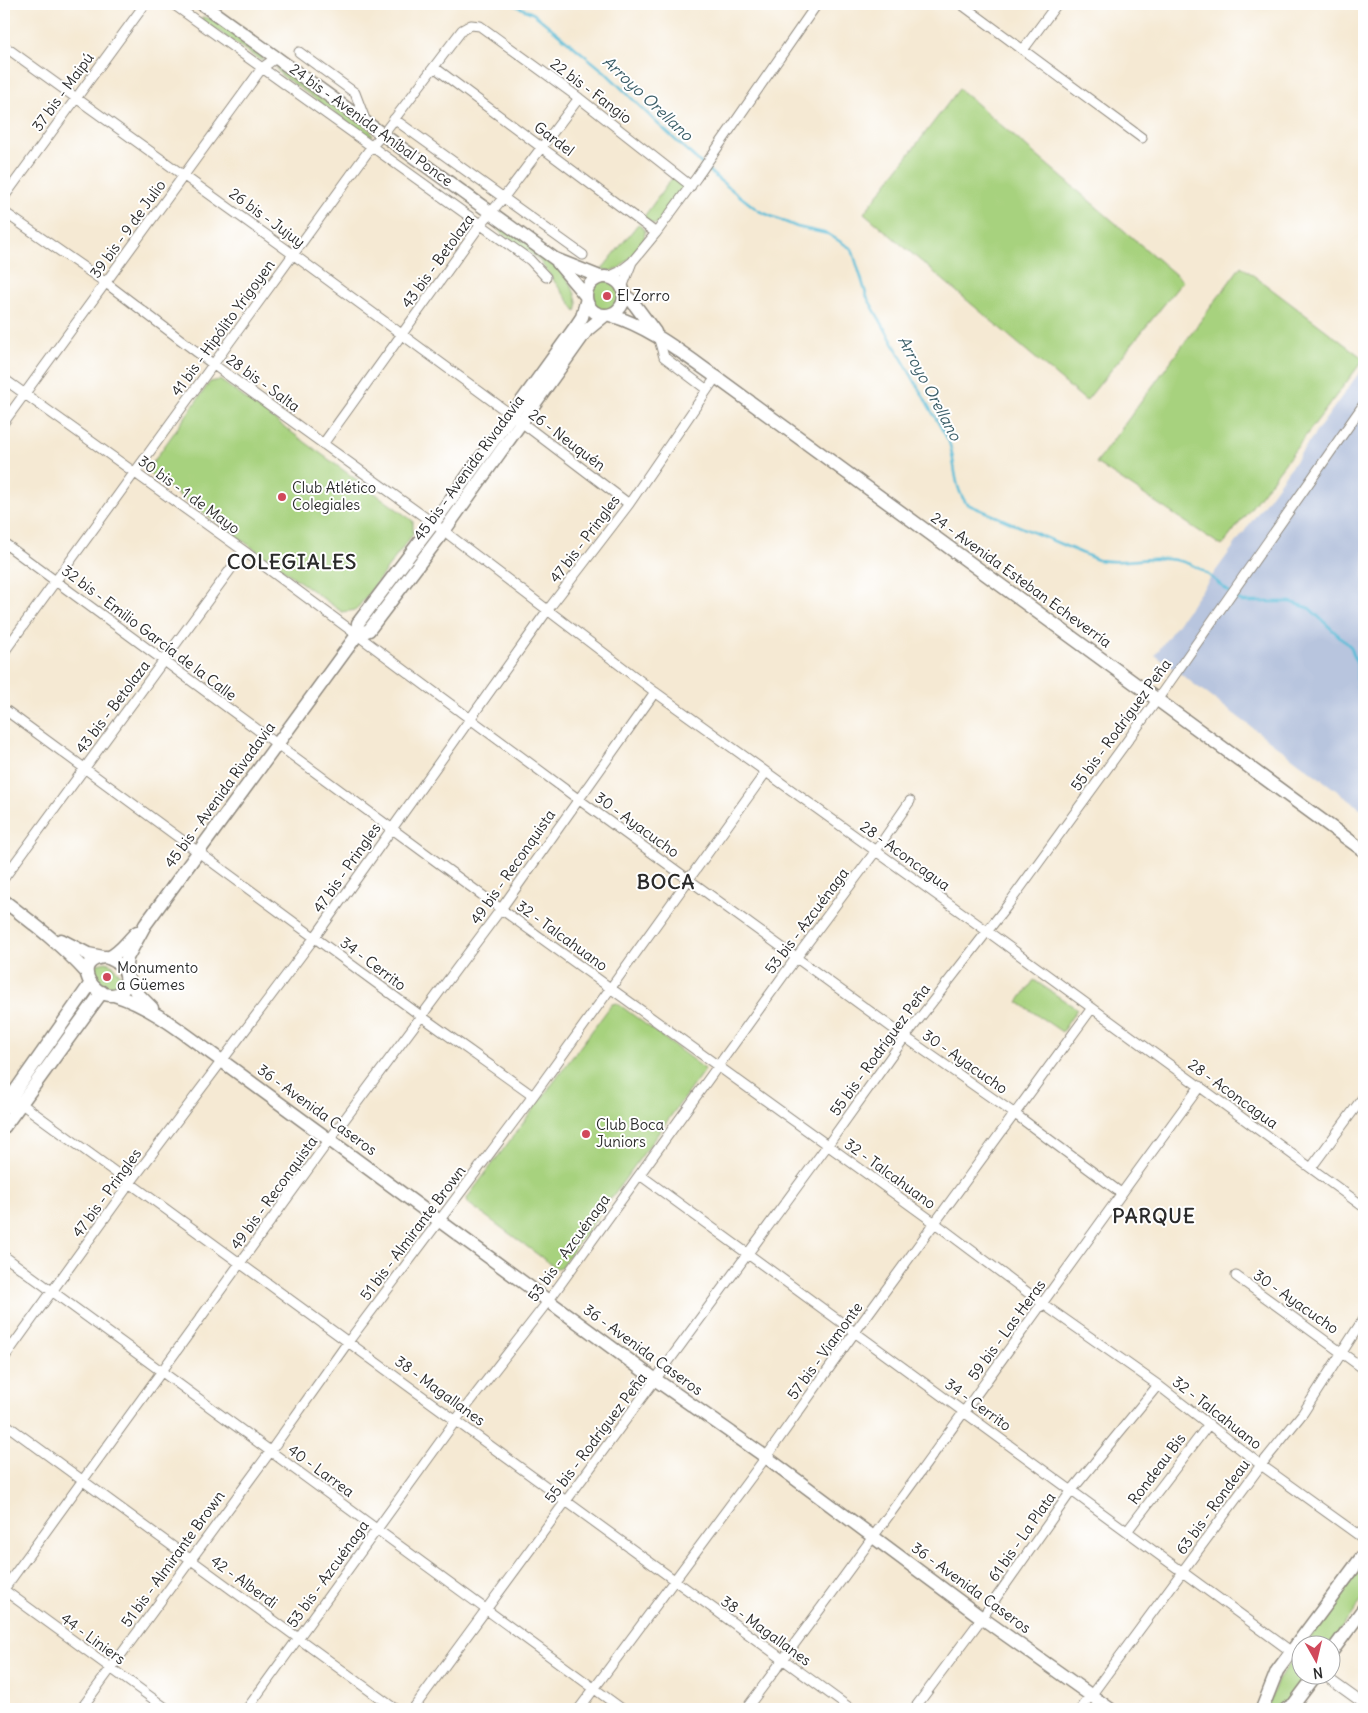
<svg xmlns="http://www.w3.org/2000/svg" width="1368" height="1713" viewBox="0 0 1368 1713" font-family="Delius,sans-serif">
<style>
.industrial{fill:#b8c5de}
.green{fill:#a7d27e;stroke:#697e54}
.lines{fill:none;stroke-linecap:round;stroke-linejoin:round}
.stream{stroke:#5abdd8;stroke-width:2.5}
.street-casing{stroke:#908a7f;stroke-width:11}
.secondary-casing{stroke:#908a7f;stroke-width:15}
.street{stroke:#fff;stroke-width:9}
.secondary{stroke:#fff;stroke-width:12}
.poi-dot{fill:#d1495b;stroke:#fff;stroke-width:2}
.labels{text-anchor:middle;stroke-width:4;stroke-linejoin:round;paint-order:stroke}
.street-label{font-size:15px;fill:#2b2b2b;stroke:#fff}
.poi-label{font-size:15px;fill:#2b2b2b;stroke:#fff;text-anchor:start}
.water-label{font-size:16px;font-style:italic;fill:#3b5e68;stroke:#fff}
.district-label{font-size:20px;font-weight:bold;letter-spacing:1px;fill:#2b2b2b;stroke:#fff}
</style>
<rect width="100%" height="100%" fill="#fff"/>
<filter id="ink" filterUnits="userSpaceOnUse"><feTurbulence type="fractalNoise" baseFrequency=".02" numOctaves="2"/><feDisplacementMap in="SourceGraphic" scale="10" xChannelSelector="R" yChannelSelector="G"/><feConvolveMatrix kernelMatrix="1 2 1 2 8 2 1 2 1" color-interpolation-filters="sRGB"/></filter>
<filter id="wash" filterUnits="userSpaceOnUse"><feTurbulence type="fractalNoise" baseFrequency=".0096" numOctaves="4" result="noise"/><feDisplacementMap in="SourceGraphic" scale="20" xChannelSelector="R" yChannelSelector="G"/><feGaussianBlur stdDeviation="1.12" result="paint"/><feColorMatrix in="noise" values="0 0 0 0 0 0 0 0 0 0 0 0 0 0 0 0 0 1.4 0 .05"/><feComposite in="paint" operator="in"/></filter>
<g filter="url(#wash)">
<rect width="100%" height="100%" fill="#f5e9d3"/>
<path class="industrial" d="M 1364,366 L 1364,811 L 1155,655 Z"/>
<path class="green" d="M 202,17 C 222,18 246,42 261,54 L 264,61 L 258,59 L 201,19 Z
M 275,67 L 292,73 L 370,130 L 373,136 L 365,134 L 281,75 Z
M 959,89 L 1183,281 L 1086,401 L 864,213 Z
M 675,174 L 687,184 L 659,224 L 653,224 L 643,218 Z
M 638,224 L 645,230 L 644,241 L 627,261 L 618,269 L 610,271 L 602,269 Z
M 498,228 L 505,229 C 520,239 541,250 554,263 C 564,273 582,297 576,311 L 538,259 L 500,232 Z
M 1241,266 L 1364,359 L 1222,546 L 1096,463 Z
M590 295a15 15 0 1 1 30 0a15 15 0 1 1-30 0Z
M 220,380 L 413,521 L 413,534 L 356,610 L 342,612 L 150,474 L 149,468 L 210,382 Z
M 106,962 L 113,965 L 121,976 L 120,988 L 105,989 L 94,981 L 92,969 L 94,965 Z
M 1034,980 L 1077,1009 L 1062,1032 L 1018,1002 Z
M 617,1003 L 705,1069 L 561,1267 L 556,1268 L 468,1203 L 467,1198 L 612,1004 Z
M 1364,1564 L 1364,1598 L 1329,1645 L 1304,1646 Z
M 1293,1660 L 1300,1665 L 1300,1676 L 1307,1676 L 1286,1702 L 1276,1709 L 1267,1709 L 1278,1679 Z"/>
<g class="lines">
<path class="stream" d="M 513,4 L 534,14 L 605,72 L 658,124 L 718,179 L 759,211 L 797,227 L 828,234 L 852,249 L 867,297 L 949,442 C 956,463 953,487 967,504 L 1098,560 C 1134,566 1163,549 1198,568 C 1208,573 1220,585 1229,592
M 1233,596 L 1242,602 L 1290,602 L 1309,608 L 1351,647 L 1357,664 L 1357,686 L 1364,712"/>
</g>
</g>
<g filter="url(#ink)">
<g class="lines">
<defs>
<path id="street" d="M 173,4 L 530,260 L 546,277
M 961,4 L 1142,138
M 4,46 L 294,255 L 521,422 L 629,504
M 1023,50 L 1057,4
M 299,52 L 355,93 L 366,122
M 434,67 L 656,233
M 394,119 L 583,255
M 4,197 L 145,4
M 4,212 L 106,283 L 214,365 L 444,531 L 655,692 L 987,931 L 1364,1207
M 608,277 L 619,272 L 632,262 L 656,233 L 697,177 L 817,4
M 622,288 L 632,262
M 658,336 L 664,357 L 706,389
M 4,379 L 244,551 L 578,799 L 905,1037 L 1015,1114 L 1121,1193
M 4,422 L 262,68 L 277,57
M 323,444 L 481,224 L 504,197 L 579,98
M 4,543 L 501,909 L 935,1223 L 1043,1304 L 1158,1385 L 1261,1465 L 1364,1539
M 4,652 L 372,146 L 383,134 L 462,30 L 471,25 L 480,26 L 579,98 L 691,186
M 4,709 L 421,1016 L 533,1096
M 4,878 L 244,551
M 4,1091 L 851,1709
M 1311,1168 L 1364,1096
M 640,1175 L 1300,1658
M 4,1256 C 211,1406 415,1559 622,1709
M 1236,1276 L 1364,1369
M 4,1358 L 130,1183 L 315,937 L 547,611 L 629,504 L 716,377
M 4,1423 L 395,1709
M 1128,1530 L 1209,1424
M 4,1589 L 330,1139 L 501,909 L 655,692
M 4,1590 L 167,1709
M 1325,1676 L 1364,1704
M 81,1709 L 270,1452 L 348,1342 L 533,1096 L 766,772
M 247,1709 L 456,1420 L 549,1300 L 796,958 L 875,852 L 910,801
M 413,1709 L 827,1146 L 905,1037 L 1007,906 L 1157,700 L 1364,404
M 579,1709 L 766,1457 L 855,1332 L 1092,1008
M 746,1709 C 900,1504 1048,1293 1200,1086
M 914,1709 L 982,1618 L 1072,1490 L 1158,1385
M 1081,1709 L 1261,1465 L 1303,1413 L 1364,1318"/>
<path id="secondary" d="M 202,4 L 555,259 L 600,277
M 558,263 L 585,295
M586 296a19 19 0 1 1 38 0a19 19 0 1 1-38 0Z
M 624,295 L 632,301 L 655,332
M 610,315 C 650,327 682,353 716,377 L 1364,851
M 357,635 L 369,630 L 444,531 L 587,330 L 604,316
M 4,901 C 34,924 62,945 87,973
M 61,940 L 88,954 L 103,957
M 106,957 C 111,959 116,961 120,965 C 129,973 129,989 117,994 C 94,1002 68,959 106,957 Z
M 108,958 C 121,952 127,941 137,932
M 125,972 L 127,958 L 145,925 L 357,635 L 358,623 L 433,524 L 576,326 L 582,317 L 586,302
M 126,975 L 136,992 L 152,1008
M 114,995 C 154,1007 188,1037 222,1061 L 656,1380 L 766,1457 L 982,1618 L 1110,1709
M 4,1107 L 91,983
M 4,1127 L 102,992
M 1330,1654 L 1364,1608
M 1262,1709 L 1277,1671 L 1364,1554
M 1286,1709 L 1294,1704 L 1315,1676"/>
</defs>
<use href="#street" class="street-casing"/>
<use href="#secondary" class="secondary-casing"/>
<use href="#street" class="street"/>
<use href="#secondary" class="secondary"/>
</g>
</g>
<g class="poi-dot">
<circle cx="607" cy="296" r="5"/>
<circle cx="282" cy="497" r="5"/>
<circle cx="107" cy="977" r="5"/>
<circle cx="586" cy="1134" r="5"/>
</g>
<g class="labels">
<g class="street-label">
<text transform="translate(591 91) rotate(37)" y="5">22 bis - Fangio</text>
<text transform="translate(63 92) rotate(-54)" y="5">37 bis - Maipú</text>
<text transform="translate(371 125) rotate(36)" y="5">24 bis - Avenida Aníbal Ponce</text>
<text transform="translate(554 139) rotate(37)" y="5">Gardel</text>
<text transform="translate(267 218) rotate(36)" y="5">26 bis - Jujuy</text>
<text transform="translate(128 229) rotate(-54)" y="5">39 bis - 9 de Julio</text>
<text transform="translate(438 261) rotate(-54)" y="5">43 bis - Betolaza</text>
<text transform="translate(223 328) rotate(-54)" y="5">41 bis - Hipólito Yrigoyen</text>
<text transform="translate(263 383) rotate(36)" y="5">28 bis - Salta</text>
<text transform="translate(567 440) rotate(37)" y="5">26 - Neuquén</text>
<text transform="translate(469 468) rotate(-54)" y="5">45 bis - Avenida Rivadavia</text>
<text transform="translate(189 495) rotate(36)" y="5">30 bis - 1 de Mayo</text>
<text transform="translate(585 539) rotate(-53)" y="5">47 bis - Pringles</text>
<text transform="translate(1021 580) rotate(36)" y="5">24 - Avenida Esteban Echeverría</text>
<text transform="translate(149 633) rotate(37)" y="5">32 bis - Emilio García de la Calle</text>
<text transform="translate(113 707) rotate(-53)" y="5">43 bis - Betolaza</text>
<text transform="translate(1121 725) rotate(-54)" y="5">55 bis - Rodríguez Peña</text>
<text transform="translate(220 795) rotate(-54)" y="5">45 bis - Avenida Rivadavia</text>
<text transform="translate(637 825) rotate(36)" y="5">30 - Ayacucho</text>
<text transform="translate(905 856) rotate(36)" y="5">28 - Aconcagua</text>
<text transform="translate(513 867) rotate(-55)" y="5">49 bis - Reconquista</text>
<text transform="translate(347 868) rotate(-55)" y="5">47 bis - Pringles</text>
<text transform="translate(807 921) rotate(-53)" y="5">53 bis - Azcuénaga</text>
<text transform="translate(562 936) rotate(36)" y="5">32 - Talcahuano</text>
<text transform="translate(373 964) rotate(37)" y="5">34 - Cerrito</text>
<text transform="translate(880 1050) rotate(-54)" y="5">55 bis - Rodríguez Peña</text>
<text transform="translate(965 1062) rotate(35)" y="5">30 - Ayacucho</text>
<text transform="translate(1233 1094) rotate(36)" y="5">28 - Aconcagua</text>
<text transform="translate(317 1110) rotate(36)" y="5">36 - Avenida Caseros</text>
<text transform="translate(890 1174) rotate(36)" y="5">32 - Talcahuano</text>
<text transform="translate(107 1193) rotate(-54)" y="5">47 bis - Pringles</text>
<text transform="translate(274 1193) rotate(-54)" y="5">49 bis - Reconquista</text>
<text transform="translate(413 1233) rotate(-53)" y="5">51 bis - Almirante Brown</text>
<text transform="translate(569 1248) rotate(-54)" y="5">53 bis - Azcuénaga</text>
<text transform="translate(1296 1302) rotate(35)" y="5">30 - Ayacucho</text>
<text transform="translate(1007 1330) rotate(-54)" y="5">59 bis - Las Heras</text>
<text transform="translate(643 1350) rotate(36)" y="5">36 - Avenida Caseros</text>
<text transform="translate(825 1351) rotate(-54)" y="5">57 bis - Viamonte</text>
<text transform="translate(440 1391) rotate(36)" y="5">38 - Magallanes</text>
<text transform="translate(978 1405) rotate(36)" y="5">34 - Cerrito</text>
<text transform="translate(1217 1413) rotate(38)" y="5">32 - Talcahuano</text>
<text transform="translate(596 1438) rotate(-53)" y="5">55 bis - Rodríguez Peña</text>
<text transform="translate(1157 1469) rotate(-53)" y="5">Rondeau Bis</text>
<text transform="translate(321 1471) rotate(36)" y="5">40 - Larrea</text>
<text transform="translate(1213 1507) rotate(-54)" y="5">63 bis - Rondeau</text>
<text transform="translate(1022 1537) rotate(-55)" y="5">61 bis - La Plata</text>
<text transform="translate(173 1559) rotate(-54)" y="5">51 bis - Almirante Brown</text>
<text transform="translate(328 1574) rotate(-54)" y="5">53 bis - Azcuénaga</text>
<text transform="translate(244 1582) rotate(36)" y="5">42 - Alberdi</text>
<text transform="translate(971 1588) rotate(36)" y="5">36 - Avenida Caseros</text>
<text transform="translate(766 1631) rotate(36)" y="5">38 - Magallanes</text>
<text transform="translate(93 1639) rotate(36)" y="5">44 - Liniers</text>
</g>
<g class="poi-label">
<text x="617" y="301">El Zorro</text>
<text x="292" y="493">Club Atlético<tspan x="292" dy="17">Colegiales</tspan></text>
<text x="117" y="973">Monumento<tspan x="117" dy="17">a Güemes</tspan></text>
<text x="596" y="1130">Club Boca<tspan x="596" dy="17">Juniors</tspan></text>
</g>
<g class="water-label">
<text transform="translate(648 98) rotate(43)" y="6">Arroyo Orellano</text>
<text transform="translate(930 388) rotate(62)" y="6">Arroyo Orellano</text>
</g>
<g class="district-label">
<text x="292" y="569">COLEGIALES</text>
<text x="666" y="889">BOCA</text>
<text x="1154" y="1223">PARQUE</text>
</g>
</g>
<rect width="1368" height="1713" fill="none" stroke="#fff" stroke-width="20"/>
<g transform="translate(1316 1660) rotate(172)"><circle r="24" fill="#ffffff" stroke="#aaaaaa"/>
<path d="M0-4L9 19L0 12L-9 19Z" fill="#d1495b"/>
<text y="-8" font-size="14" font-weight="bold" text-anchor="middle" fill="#2b2b2b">N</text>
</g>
</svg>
